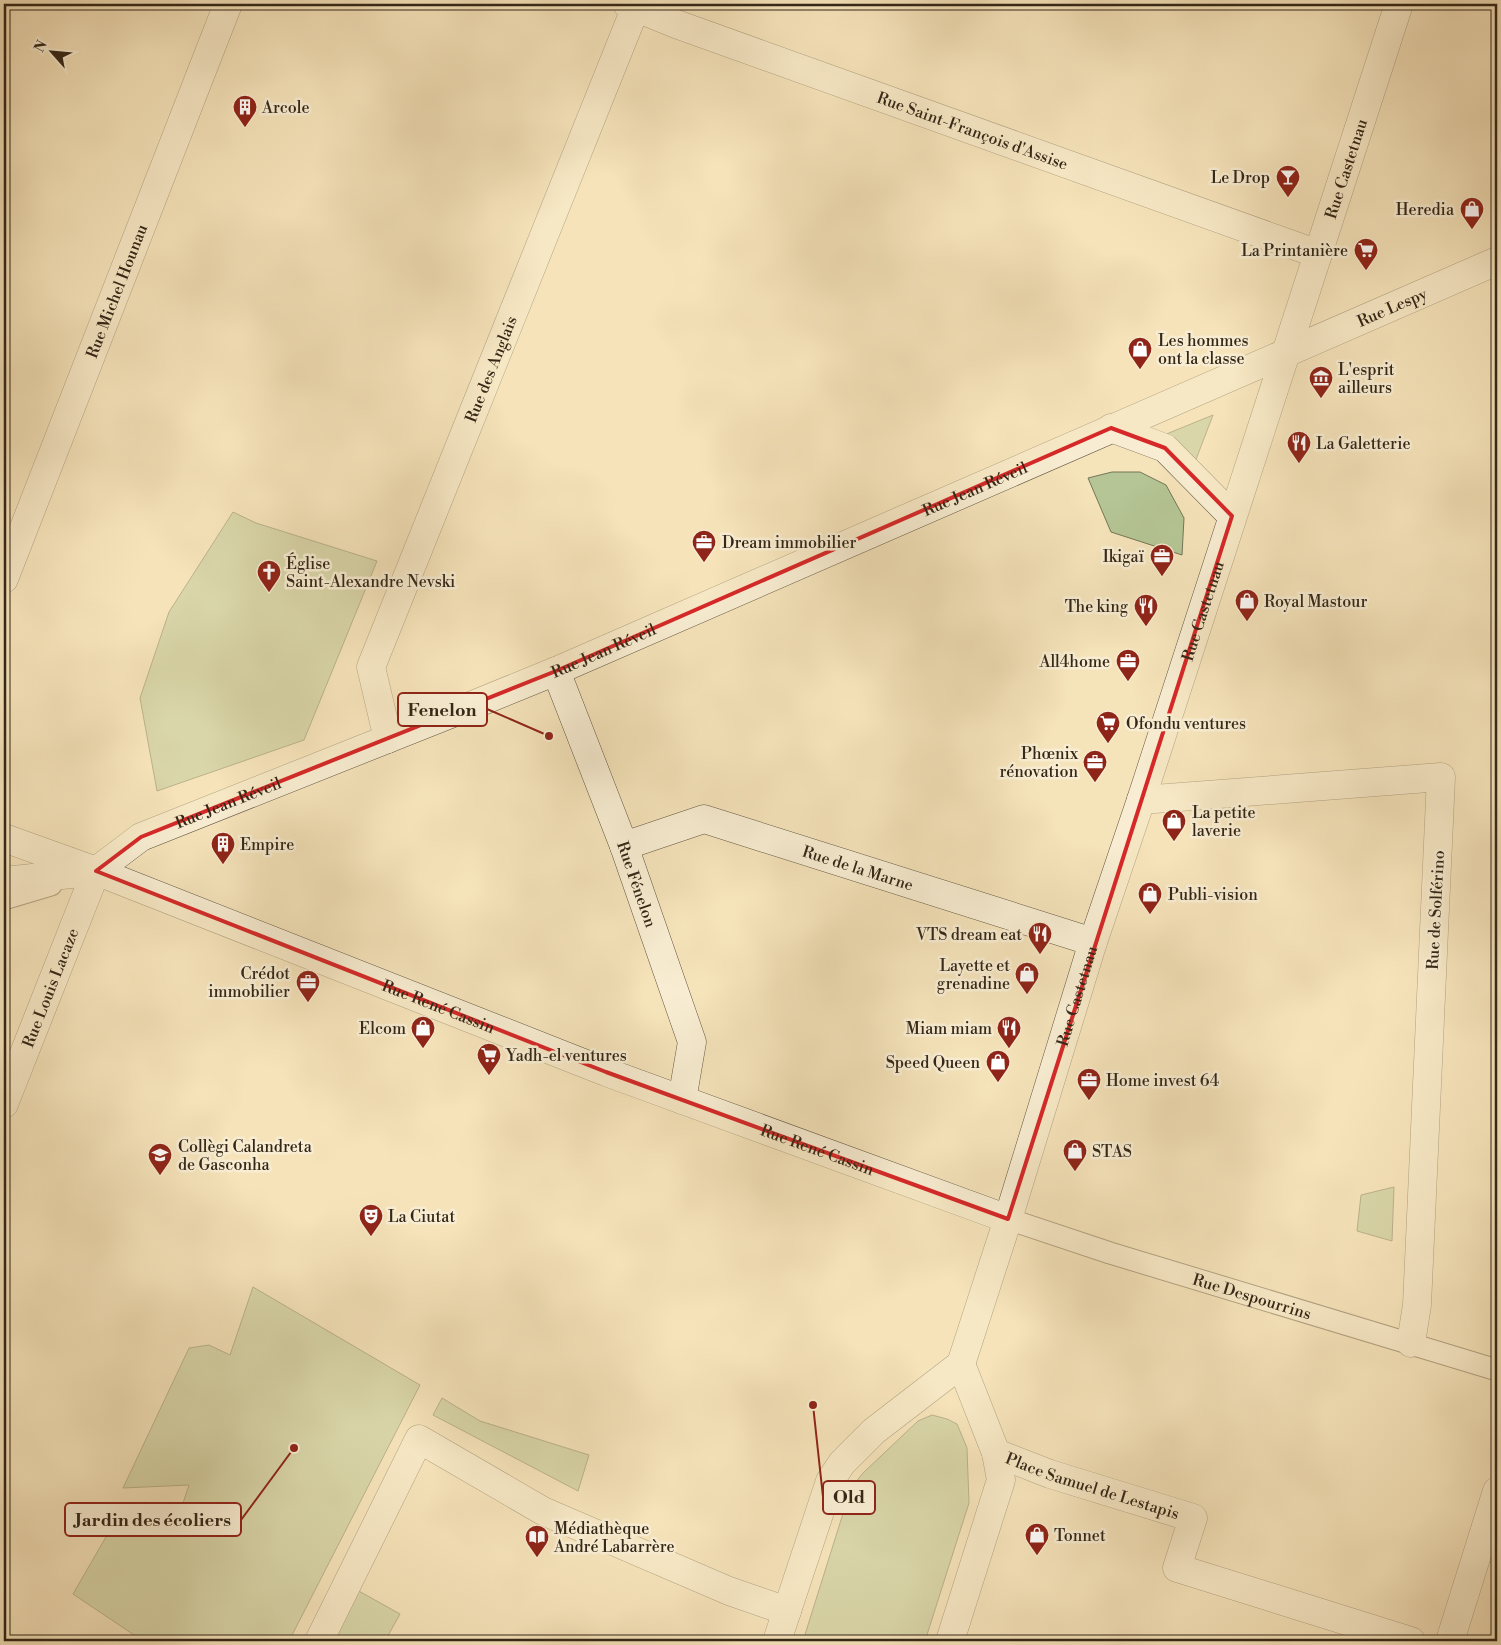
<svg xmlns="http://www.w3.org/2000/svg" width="1501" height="1645" viewBox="0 0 1501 1645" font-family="'Libre Bodoni',serif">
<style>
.green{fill:#b5c595;stroke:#747656}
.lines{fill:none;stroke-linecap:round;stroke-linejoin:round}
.lane-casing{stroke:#645640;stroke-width:23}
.street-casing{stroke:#645640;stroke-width:29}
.lane{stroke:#f8edd2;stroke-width:21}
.street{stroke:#f8edd2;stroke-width:28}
.marked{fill:none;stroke:#d62828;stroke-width:4;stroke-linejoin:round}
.labels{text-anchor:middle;stroke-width:5;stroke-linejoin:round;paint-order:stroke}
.poi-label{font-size:16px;fill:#342718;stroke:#f8edd2;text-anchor:start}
.street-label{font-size:16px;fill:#342718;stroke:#f8edd2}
.leader{fill:none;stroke:#8f2418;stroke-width:2}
.callout-dot{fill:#8f2418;stroke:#f8edd2;stroke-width:2}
.callout{fill:#f8edd2;stroke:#8f2418;stroke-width:2}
.callout-label{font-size:18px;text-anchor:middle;font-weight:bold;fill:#342718}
</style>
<rect width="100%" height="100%" fill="#f5e3ba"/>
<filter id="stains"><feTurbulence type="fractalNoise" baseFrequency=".004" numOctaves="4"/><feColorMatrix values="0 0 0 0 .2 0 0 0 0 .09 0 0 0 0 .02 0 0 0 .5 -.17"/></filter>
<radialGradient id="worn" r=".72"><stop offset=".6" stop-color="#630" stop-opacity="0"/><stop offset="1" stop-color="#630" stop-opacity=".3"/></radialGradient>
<path class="green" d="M 1213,415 L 1195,462 L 1164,435 Z
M 1112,472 L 1140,472 L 1166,485 L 1184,518 L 1182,555 L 1111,532 L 1088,478 Z
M 233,512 L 256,523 L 377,561 L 304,740 L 157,791 L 140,698 L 169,612 Z
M 1394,1187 L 1392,1241 L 1357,1231 L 1361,1195 Z
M 253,1287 L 420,1385 L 289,1641 L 143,1641 L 73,1594 L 125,1504 L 175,1527 L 189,1485 L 123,1488 L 189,1348 L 209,1345 L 230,1355 Z
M 442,1398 L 480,1421 L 589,1455 L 578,1491 L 433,1415 Z
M 932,1415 L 947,1419 L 957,1424 L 967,1448 L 969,1503 L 925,1641 L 803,1641 L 851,1488 L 863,1473 L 918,1421 Z
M 357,1590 L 400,1614 L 385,1641 L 333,1641 Z"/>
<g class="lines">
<defs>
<g id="lane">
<path d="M 4,899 L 51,885"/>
<path id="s1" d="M 1008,1219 L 1110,1253 L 1497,1370"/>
</g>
<g id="street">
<path id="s2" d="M 627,4 L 676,24 L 1318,254"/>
<path d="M 1111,428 L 1165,448 L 1232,516"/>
<path id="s3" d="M 4,579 L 228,4"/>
<path id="s4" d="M 556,671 L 624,846 L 692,1042 L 682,1100"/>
<path id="s5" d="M 388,739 L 371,667 L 637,4"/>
<path d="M 1141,800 L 1441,777 L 1417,1305 L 1411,1343"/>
<path id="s6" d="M 4,838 L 96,871 L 606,1072 L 1008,1219"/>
<path id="s7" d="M 624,846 L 704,819 L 1093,942"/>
<path id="s8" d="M 96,871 L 141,837 L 458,711 L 556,671 L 1497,261"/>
<path d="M 4,881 L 90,872"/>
<path id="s9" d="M 4,1104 L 96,871"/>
<path id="s10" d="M 996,1453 L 1050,1474 L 1193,1518 L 1177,1568 L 1411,1641"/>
<path d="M 319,1641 L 419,1439 L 543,1511 L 729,1591 L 787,1611"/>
<path id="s11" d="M 777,1641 L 830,1481 L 842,1463 L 874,1431 L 961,1364 L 1008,1219 L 1093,942 L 1141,800 L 1399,4"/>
<path d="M 950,1641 L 1001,1480 L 996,1453 L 961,1364"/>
<path d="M 1450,1641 L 1497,1491"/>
</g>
</defs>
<use href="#lane" class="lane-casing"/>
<use href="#street" class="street-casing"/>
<use href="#lane" class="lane"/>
<use href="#street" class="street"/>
</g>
<path d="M0 0H1501V1645H0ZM 1111,428 L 1165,448 L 1232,516 L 1008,1219 L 606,1072 L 96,871 L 141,837 L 556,671 Z" fill="#f5e3ba" fill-opacity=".55" fill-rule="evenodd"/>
<path class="marked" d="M 1111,428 L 1165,448 L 1232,516 L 1008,1219 L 606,1072 L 96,871 L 141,837 L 556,671 Z"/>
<defs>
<symbol id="building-pin" viewBox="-11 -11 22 30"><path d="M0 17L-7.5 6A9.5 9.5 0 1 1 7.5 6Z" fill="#8f2418" stroke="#f8edd2"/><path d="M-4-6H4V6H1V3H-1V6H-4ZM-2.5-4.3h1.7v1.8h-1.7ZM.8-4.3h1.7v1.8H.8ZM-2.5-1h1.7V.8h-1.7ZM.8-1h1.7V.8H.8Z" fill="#fff"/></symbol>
<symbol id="bar-pin" viewBox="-11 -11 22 30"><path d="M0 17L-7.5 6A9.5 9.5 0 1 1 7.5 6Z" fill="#8f2418" stroke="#f8edd2"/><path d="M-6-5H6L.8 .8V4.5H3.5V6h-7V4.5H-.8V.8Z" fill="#fff"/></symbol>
<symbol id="shop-pin" viewBox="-11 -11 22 30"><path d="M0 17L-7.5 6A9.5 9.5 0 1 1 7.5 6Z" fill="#8f2418" stroke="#f8edd2"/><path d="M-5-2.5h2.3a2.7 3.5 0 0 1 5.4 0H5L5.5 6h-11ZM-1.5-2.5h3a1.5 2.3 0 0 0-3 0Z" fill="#fff"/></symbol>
<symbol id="supermarket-pin" viewBox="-11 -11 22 30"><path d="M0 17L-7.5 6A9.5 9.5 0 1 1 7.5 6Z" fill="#8f2418" stroke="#f8edd2"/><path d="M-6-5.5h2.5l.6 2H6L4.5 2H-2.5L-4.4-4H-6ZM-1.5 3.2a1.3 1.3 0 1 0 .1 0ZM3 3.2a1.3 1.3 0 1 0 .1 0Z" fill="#fff"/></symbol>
<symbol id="museum-pin" viewBox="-11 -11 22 30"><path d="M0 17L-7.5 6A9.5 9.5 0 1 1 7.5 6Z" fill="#8f2418" stroke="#f8edd2"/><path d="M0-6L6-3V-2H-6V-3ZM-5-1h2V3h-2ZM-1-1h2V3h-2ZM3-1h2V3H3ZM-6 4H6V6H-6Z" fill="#fff"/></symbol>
<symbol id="restaurant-pin" viewBox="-11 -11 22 30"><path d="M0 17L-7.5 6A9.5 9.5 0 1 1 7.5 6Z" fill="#8f2418" stroke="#f8edd2"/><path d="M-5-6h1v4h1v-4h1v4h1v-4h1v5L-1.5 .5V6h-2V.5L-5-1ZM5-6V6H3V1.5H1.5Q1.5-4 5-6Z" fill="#fff"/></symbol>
<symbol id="office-pin" viewBox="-11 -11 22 30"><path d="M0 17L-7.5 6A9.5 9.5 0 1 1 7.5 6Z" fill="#8f2418" stroke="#f8edd2"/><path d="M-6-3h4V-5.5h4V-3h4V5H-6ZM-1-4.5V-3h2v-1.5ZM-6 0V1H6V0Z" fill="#fff"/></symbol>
<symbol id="church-pin" viewBox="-11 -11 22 30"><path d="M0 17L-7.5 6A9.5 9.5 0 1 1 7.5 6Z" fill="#8f2418" stroke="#f8edd2"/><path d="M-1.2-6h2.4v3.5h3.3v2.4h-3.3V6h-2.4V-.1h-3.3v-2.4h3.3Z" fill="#fff"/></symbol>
<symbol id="school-pin" viewBox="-11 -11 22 30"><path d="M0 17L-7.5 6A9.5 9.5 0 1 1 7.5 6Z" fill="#8f2418" stroke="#f8edd2"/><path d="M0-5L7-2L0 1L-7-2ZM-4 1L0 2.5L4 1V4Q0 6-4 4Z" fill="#fff"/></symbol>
<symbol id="theatre-pin" viewBox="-11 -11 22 30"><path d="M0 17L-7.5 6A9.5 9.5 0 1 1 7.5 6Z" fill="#8f2418" stroke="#f8edd2"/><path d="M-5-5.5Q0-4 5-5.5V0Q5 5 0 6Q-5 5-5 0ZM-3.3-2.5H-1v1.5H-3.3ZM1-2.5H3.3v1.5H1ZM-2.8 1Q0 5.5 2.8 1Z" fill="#fff"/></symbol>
<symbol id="library-pin" viewBox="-11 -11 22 30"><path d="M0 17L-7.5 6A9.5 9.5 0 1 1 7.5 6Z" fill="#8f2418" stroke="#f8edd2"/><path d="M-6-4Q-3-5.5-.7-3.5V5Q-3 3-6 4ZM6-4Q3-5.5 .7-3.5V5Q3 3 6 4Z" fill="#fff"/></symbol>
</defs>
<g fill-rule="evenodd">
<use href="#building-pin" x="231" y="93" width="28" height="38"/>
<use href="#bar-pin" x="1274" y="163" width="28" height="38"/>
<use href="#shop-pin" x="1458" y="195" width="28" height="38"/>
<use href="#supermarket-pin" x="1352" y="236" width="28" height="38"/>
<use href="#shop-pin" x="1126" y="335" width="28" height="38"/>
<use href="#museum-pin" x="1307" y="364" width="28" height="38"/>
<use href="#restaurant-pin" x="1285" y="429" width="28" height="38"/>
<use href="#office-pin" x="690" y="528" width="28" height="38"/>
<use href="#office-pin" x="1148" y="542" width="28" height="38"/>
<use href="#church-pin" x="255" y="558" width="28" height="38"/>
<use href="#shop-pin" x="1233" y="587" width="28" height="38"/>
<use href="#restaurant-pin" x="1132" y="592" width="28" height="38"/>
<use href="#office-pin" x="1114" y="647" width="28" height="38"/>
<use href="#supermarket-pin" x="1094" y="709" width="28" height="38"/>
<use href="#office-pin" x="1081" y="748" width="28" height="38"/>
<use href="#shop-pin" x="1160" y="807" width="28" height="38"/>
<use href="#building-pin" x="209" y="830" width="28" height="38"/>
<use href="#shop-pin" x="1136" y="880" width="28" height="38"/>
<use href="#restaurant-pin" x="1026" y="920" width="28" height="38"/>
<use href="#shop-pin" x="1013" y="960" width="28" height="38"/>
<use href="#office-pin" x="294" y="968" width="28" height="38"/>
<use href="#shop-pin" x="409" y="1014" width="28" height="38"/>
<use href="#restaurant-pin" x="995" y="1014" width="28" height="38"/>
<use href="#supermarket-pin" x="475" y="1041" width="28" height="38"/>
<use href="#shop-pin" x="984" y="1048" width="28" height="38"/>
<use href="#office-pin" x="1075" y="1066" width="28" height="38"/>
<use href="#shop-pin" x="1061" y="1137" width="28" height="38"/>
<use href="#school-pin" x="146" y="1141" width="28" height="38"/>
<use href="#theatre-pin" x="357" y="1202" width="28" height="38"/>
<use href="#shop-pin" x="1023" y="1521" width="28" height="38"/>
<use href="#library-pin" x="523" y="1523" width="28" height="38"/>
</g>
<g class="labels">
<g class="poi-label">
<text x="262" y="113">Arcole</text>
<text x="1270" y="183" text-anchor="end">Le Drop</text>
<text x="1454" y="215" text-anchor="end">Heredia</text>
<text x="1348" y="256" text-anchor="end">La Printanière</text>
<text x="1158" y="346">Les hommes<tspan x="1158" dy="18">ont la classe</tspan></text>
<text x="1338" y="375">L'esprit<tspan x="1338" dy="18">ailleurs</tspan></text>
<text x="1316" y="449">La Galetterie</text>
<text x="722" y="548">Dream immobilier</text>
<text x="1144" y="562" text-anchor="end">Ikigaï</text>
<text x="286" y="569">Église<tspan x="286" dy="18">Saint-Alexandre Nevski</tspan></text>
<text x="1264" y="607">Royal Mastour</text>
<text x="1128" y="612" text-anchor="end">The king</text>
<text x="1110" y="667" text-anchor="end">All4home</text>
<text x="1126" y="729">Ofondu ventures</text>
<text x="1078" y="759" text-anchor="end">Phœnix<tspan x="1078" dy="18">rénovation</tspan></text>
<text x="1192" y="818">La petite<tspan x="1192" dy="18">laverie</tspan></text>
<text x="240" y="850">Empire</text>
<text x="1168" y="900">Publi-vision</text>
<text x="1022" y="940" text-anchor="end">VTS dream eat</text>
<text x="1010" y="971" text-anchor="end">Layette et<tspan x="1010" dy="18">grenadine</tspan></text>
<text x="290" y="979" text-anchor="end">Crédot<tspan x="290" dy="18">immobilier</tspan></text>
<text x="406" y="1034" text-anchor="end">Elcom</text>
<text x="992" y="1034" text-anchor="end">Miam miam</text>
<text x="506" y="1061">Yadh-el ventures</text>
<text x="980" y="1068" text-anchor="end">Speed Queen</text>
<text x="1106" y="1086">Home invest 64</text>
<text x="178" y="1152">Collègi Calandreta<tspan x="178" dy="18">de Gasconha</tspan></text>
<text x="1092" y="1157">STAS</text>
<text x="388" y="1222">La Ciutat</text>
<text x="554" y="1534">Médiathèque<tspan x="554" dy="18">André Labarrère</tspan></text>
<text x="1054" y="1541">Tonnet</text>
</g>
<g class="street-label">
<text dy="6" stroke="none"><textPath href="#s2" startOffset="368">Rue Saint-François d'Assise</textPath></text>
<text dy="6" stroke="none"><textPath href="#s11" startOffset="1601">Rue Castetnau</textPath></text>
<text dy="6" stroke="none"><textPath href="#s3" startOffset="309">Rue Michel Hounau</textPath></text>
<text dy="6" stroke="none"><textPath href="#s8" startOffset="1415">Rue Lespy</textPath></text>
<text dy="6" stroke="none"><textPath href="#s5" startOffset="395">Rue des Anglais</textPath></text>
<text dy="6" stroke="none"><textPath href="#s8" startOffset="960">Rue Jean Réveil</textPath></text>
<text dy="6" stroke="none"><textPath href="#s11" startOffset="1136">Rue Castetnau</textPath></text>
<text dy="6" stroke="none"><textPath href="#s8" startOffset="555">Rue Jean Réveil</textPath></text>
<text dy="6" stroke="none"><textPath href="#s8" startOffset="150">Rue Jean Réveil</textPath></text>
<text dy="6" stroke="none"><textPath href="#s7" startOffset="246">Rue de la Marne</textPath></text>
<text dy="6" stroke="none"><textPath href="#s4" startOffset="228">Rue Fénelon</textPath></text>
<text transform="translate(1435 910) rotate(-87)" y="6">Rue de Solférino</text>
<text dy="6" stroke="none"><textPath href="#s9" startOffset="125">Rue Louis Lacaze</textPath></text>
<text dy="6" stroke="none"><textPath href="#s11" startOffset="731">Rue Castetnau</textPath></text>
<text dy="6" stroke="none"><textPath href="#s6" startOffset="466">Rue René Cassin</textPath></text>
<text dy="6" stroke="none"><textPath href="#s6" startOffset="871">Rue René Cassin</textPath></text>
<text dy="6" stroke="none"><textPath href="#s1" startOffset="256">Rue Despourrins</textPath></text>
<text dy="6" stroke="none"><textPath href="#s10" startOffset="102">Place Samuel de Lestapis</textPath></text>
</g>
</g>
<path class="leader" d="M549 736L487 709M813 1405L823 1497M294 1448L241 1520"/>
<g class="callout-dot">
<circle cx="549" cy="736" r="5"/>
<circle cx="813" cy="1405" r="5"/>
<circle cx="294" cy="1448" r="5"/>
</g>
<g class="callout">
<rect x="398" y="693" width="89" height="33" rx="5"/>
<rect x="823" y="1481" width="52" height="33" rx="5"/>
<rect x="65" y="1503" width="176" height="33" rx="5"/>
</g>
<g class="callout-label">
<text x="442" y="716">Fenelon</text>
<text x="849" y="1503">Old</text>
<text x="153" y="1526">Jardin des écoliers</text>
</g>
<rect width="1501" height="1645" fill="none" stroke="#f5e3ba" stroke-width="20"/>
<rect x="5" y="5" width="1491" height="1635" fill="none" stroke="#342718" stroke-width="2.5"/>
<rect x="10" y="10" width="1481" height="1625" fill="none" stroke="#342718"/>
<g transform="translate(52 52) rotate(297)" stroke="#f8edd2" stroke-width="4" paint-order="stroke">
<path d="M0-4L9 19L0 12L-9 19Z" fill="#342718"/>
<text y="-8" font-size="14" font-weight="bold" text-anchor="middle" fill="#342718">N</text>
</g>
<rect width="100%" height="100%" filter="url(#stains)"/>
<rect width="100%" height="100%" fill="url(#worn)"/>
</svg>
